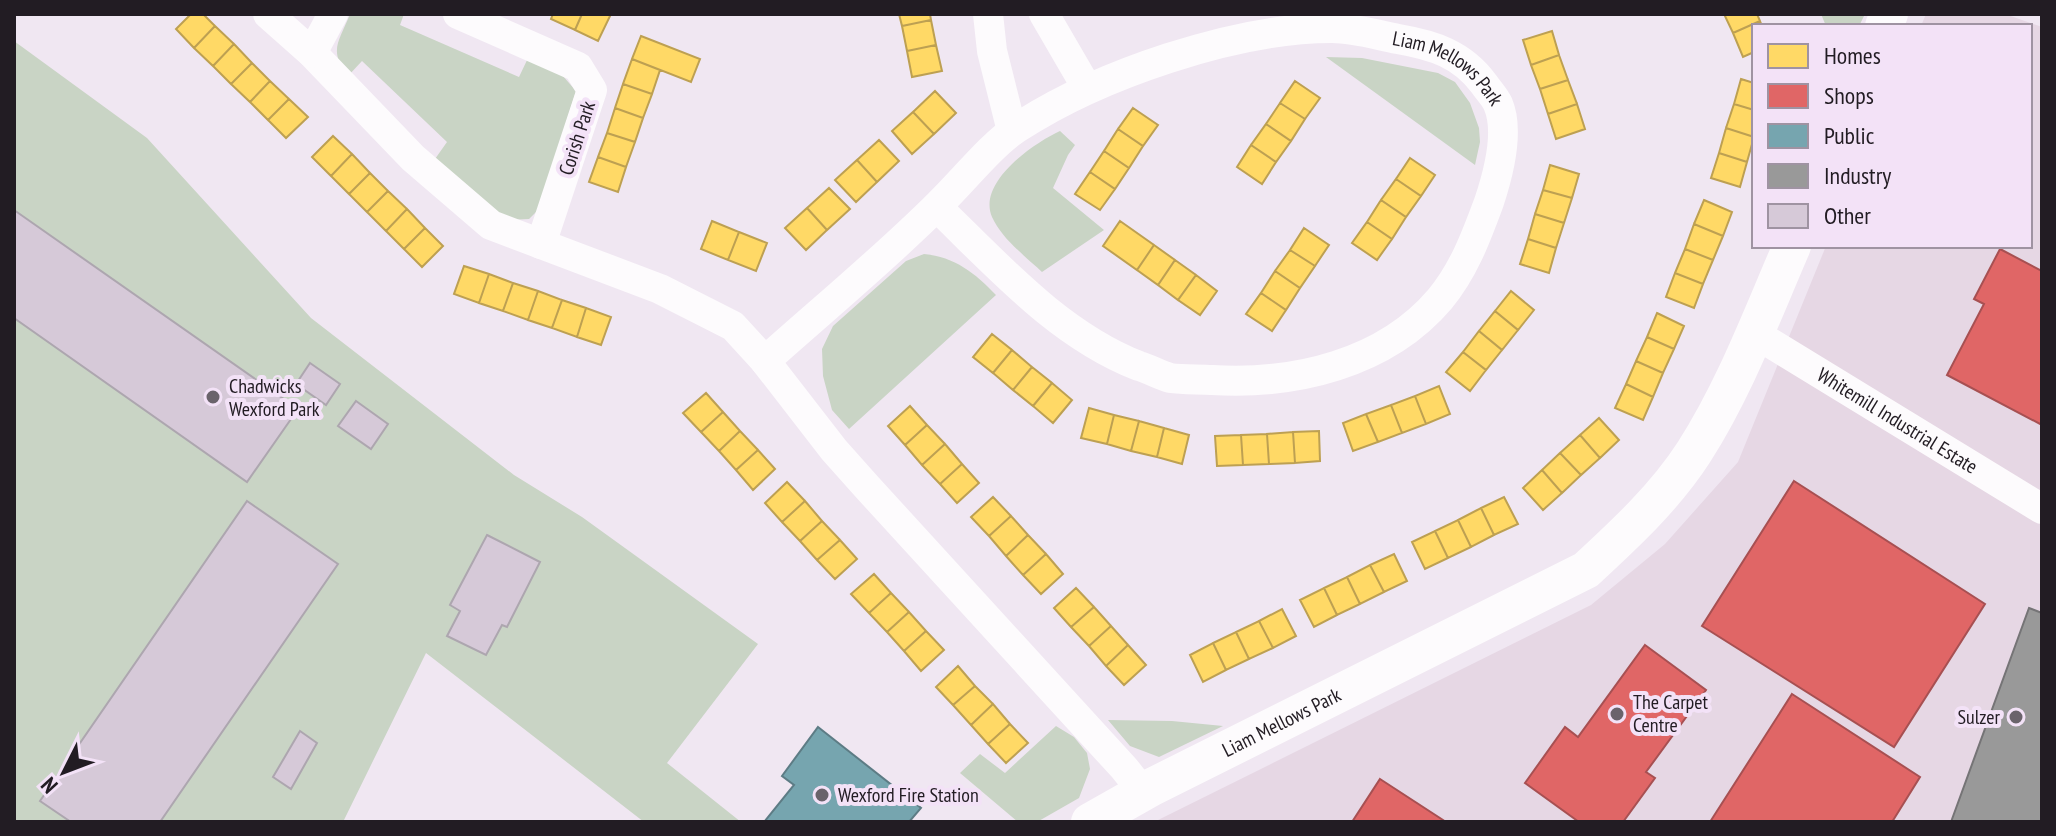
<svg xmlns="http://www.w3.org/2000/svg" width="2056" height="836" viewBox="0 0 2056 836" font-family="'PT Sans Narrow',sans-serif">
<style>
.industrial{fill:#e6d7e4}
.green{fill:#c9d4c5}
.homes{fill:#ffd966;stroke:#bda052;stroke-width:2}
.shops{fill:#e06666;stroke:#a75052;stroke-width:2}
.public{fill:#76a5af;stroke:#5d7c85;stroke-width:2}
.industry{fill:#999;stroke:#757476;stroke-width:2}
.building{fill:#d6c9d8;stroke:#ada6af;stroke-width:2}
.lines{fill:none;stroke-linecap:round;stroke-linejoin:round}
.minor{stroke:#fdfbfd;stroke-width:30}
.tertiary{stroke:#fdfbfd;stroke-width:38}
.poi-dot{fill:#6a636b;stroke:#f3e2f7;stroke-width:3}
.labels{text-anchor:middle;stroke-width:8;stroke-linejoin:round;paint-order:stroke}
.street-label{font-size:20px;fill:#221c23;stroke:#f3e2f7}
.poi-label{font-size:20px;fill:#221c23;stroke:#f3e2f7;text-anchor:start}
</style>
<rect width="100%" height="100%" fill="#f0e7f2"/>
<path class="industrial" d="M 1926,14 L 2005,14 L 2042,27 L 2042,822 L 1154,822 L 1591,605 L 1665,544 L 1738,462 L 1826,246 L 2030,246 L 2030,26 L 1921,26 Z"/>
<path class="green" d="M 350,14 L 404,14 L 400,25 L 519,77 L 529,56 L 556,68 L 576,91 L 539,209 L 529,219 L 506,220 L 435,159 L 447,142 L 362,61 L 348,76 C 328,50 339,42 350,14 Z
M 1821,14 L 1865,14 L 1859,26 L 1826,26 Z
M 14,41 L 147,138 L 311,318 L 514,475 L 582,517 L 758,644 L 667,763 L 741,822 L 644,822 L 426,653 L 343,822 L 14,822 Z
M 1326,57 L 1362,58 L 1438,73 L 1455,82 L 1470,103 L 1479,128 L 1480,142 L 1475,165 Z
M 1060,131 L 1075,145 L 1068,155 L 1053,188 L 1104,230 L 1042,272 C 1025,256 1002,239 992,217 C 977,182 1034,143 1060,131 Z
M 924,254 C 955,257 975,273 996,295 L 849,429 L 832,410 L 823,376 L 822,349 L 833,326 L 906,261 Z
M 1108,720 L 1172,721 L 1223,726 L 1159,757 L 1130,746 Z
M 1056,726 L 1074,737 L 1087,753 L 1090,769 L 1079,798 L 1037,822 L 1018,822 L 960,773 L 980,754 L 1005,773 Z"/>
<path class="homes" d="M 191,14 L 203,14 L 215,26 L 194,48 L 176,29 Z
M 553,14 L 582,14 L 575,30 L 551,19 Z
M 582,14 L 611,14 L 598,41 L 575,30 Z
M 899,14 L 930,14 L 931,20 L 902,26 Z
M 1724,14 L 1757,14 L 1760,21 L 1733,33 Z
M 931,20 L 936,45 L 907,51 L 902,26 Z
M 1760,21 L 1762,26 L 1754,26 L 1754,52 L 1743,57 L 1733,33 Z
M 215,26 L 234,44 L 213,66 L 194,48 Z
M 1552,31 L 1559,55 L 1531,65 L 1523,40 Z
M 641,36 L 700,59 L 691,82 L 632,59 Z
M 234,44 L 252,63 L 231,84 L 213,66 Z
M 936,45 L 942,71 L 912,77 L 907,51 Z
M 1559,55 L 1568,80 L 1540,89 L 1531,65 Z
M 632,59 L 660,70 L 652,94 L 623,84 Z
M 252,63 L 270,81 L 250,102 L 231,84 Z
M 1741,79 L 1754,83 L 1754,110 L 1734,104 Z
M 1568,80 L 1577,104 L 1548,114 L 1540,89 Z
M 270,81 L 289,99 L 268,120 L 250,102 Z
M 1295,81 L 1320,98 L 1305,119 L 1280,103 Z
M 623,84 L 652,94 L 643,118 L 615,108 Z
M 935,91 L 956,113 L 934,134 L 913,112 Z
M 289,99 L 308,117 L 286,138 L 268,120 Z
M 1280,103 L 1305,119 L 1291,141 L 1266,124 Z
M 1577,104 L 1585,129 L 1556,139 L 1548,114 Z
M 1734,104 L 1754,110 L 1754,137 L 1726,128 Z
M 615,108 L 643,118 L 635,142 L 607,133 Z
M 1133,108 L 1158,125 L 1143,146 L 1118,129 Z
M 913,112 L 934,134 L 912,154 L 892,131 Z
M 1266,124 L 1291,141 L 1276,162 L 1251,145 Z
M 1726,128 L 1754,137 L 1747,162 L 1719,153 Z
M 1118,129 L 1143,146 L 1129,168 L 1104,151 Z
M 607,133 L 635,142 L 626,167 L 598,157 Z
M 333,136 L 352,154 L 331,176 L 312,157 Z
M 879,140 L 899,161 L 877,182 L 857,160 Z
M 1251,145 L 1276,162 L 1262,184 L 1237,167 Z
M 1104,151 L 1129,168 L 1115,189 L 1090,172 Z
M 1719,153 L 1747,162 L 1740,187 L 1711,178 Z
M 352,154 L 370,173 L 349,194 L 331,176 Z
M 598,157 L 626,167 L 618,192 L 589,182 Z
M 1410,158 L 1435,175 L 1421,196 L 1396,179 Z
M 857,160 L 877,182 L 856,202 L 835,180 Z
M 1550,165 L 1579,174 L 1572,198 L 1543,190 Z
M 1090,172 L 1115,189 L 1100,210 L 1075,194 Z
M 370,173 L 388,191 L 367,212 L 349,194 Z
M 1396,179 L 1421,196 L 1406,217 L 1381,200 Z
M 829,188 L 850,209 L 827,230 L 807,208 Z
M 1543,190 L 1572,198 L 1564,223 L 1535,214 Z
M 388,191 L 407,209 L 386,231 L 367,212 Z
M 1381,200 L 1406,217 L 1392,239 L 1367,222 Z
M 1704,200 L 1732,212 L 1723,236 L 1694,224 Z
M 807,208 L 827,230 L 806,250 L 785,228 Z
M 407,209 L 425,228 L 404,249 L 386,231 Z
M 1535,214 L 1564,223 L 1556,248 L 1528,239 Z
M 712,221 L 739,232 L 728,260 L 701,249 Z
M 1120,221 L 1154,245 L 1137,270 L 1103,246 Z
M 1367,222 L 1392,239 L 1377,260 L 1352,243 Z
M 1694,224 L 1723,236 L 1713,260 L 1685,249 Z
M 425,228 L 443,246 L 422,267 L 404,249 Z
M 1304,228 L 1329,245 L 1315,266 L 1290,250 Z
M 739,232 L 767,243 L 756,271 L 728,260 Z
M 1528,239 L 1556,248 L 1549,273 L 1520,264 Z
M 1154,245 L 1175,260 L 1158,285 L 1137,270 Z
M 1685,249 L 1713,260 L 1703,284 L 1675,273 Z
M 1290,250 L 1315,266 L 1300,288 L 1275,271 Z
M 1175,260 L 1196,275 L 1178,300 L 1158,285 Z
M 464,266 L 489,274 L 479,303 L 454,294 Z
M 1275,271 L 1300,288 L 1286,310 L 1261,293 Z
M 1675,273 L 1703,284 L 1694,308 L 1666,297 Z
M 489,274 L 513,283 L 503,311 L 479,303 Z
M 1196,275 L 1217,291 L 1200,315 L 1178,300 Z
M 513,283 L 538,291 L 528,320 L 503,311 Z
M 538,291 L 562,300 L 552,328 L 528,320 Z
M 1511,291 L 1534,310 L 1518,330 L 1495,311 Z
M 1261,293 L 1286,310 L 1272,331 L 1246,314 Z
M 562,300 L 586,308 L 577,337 L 552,328 Z
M 586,308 L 611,317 L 601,345 L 577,337 Z
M 1495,311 L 1518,330 L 1502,350 L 1479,331 Z
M 1657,313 L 1684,326 L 1674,349 L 1647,337 Z
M 1479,331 L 1502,350 L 1486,370 L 1463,352 Z
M 992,334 L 1012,350 L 993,373 L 973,357 Z
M 1647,337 L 1674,349 L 1663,373 L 1636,361 Z
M 1012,350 L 1032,367 L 1013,390 L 993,373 Z
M 1463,352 L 1486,370 L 1470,391 L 1446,372 Z
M 1636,361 L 1663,373 L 1653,397 L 1626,384 Z
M 1032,367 L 1052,383 L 1033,406 L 1013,390 Z
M 1052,383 L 1072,400 L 1053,423 L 1033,406 Z
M 1626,384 L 1653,397 L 1643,420 L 1615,408 Z
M 1439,386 L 1450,414 L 1426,424 L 1415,396 Z
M 706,393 L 723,412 L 701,432 L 683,413 Z
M 1415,396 L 1426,424 L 1402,433 L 1391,405 Z
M 1391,405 L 1402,433 L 1378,442 L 1366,414 Z
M 910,406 L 927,425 L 905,445 L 888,426 Z
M 1089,408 L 1114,415 L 1107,444 L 1081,438 Z
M 723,412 L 740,431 L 719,451 L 701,432 Z
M 1366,414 L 1378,442 L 1353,451 L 1343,423 Z
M 1114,415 L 1139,421 L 1131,451 L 1107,444 Z
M 1599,418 L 1619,440 L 1600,458 L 1580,435 Z
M 1139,421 L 1164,428 L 1157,457 L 1131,451 Z
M 927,425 L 945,444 L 922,465 L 905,445 Z
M 1164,428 L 1189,435 L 1182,464 L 1157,457 Z
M 740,431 L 758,450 L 736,470 L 719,451 Z
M 1319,431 L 1320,461 L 1295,463 L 1293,432 Z
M 1293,432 L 1295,463 L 1269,464 L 1267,434 Z
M 1267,434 L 1269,464 L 1243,465 L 1241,435 Z
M 1241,435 L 1243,465 L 1217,466 L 1215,436 Z
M 1580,435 L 1600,458 L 1581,475 L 1560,453 Z
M 945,444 L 962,464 L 940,484 L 922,465 Z
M 758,450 L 775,469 L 753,490 L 736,470 Z
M 1560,453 L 1581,475 L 1562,493 L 1542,470 Z
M 962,464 L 979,483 L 957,503 L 940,484 Z
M 1542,470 L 1562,493 L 1543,510 L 1523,488 Z
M 787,482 L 805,501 L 782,522 L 765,503 Z
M 993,497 L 1011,516 L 989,536 L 971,517 Z
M 1504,497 L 1518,524 L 1494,535 L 1481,508 Z
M 805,501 L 822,521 L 800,541 L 782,522 Z
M 1481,508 L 1494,535 L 1471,547 L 1458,520 Z
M 1011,516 L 1028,535 L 1006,556 L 989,536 Z
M 1458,520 L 1471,547 L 1448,558 L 1435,531 Z
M 822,521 L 840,540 L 817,560 L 800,541 Z
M 1435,531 L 1448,558 L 1425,569 L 1412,542 Z
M 1028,535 L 1046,554 L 1023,575 L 1006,556 Z
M 840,540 L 857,559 L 835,579 L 817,560 Z
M 1046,554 L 1063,574 L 1041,594 L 1023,575 Z
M 1394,554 L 1407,581 L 1384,592 L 1370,565 Z
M 1370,565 L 1384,592 L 1360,604 L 1347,577 Z
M 874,574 L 891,593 L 869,613 L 851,594 Z
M 1347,577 L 1360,604 L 1337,615 L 1324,588 Z
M 1076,588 L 1094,607 L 1071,627 L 1054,608 Z
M 1324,588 L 1337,615 L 1314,627 L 1300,600 Z
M 891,593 L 909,612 L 887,632 L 869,613 Z
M 1094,607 L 1111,626 L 1089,646 L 1071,627 Z
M 1282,609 L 1296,636 L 1273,648 L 1259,621 Z
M 909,612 L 926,631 L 904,651 L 887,632 Z
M 1259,621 L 1273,648 L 1249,659 L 1236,632 Z
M 1111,626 L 1128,645 L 1106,666 L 1089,646 Z
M 926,631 L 944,650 L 921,671 L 904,651 Z
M 1236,632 L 1249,659 L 1226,670 L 1213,643 Z
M 1213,643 L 1226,670 L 1203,682 L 1190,655 Z
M 1128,645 L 1146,665 L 1124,685 L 1106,666 Z
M 958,666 L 975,686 L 953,705 L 936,687 Z
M 975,686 L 993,704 L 971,725 L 953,705 Z
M 993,704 L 1010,724 L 988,744 L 971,725 Z
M 1010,724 L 1028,743 L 1006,763 L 988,744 Z"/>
<path class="shops" d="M 2000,249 L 2042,271 L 2042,425 L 1947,375 L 1984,304 L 1974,299 Z
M 1794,481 L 1985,604 L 1894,747 L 1702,626 Z
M 1645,645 L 1706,690 L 1646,772 L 1655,778 L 1623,822 L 1579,822 L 1525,783 L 1565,727 L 1578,737 Z
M 1792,694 L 1920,777 L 1892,822 L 1710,822 Z
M 1380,779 L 1446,822 L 1352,822 Z"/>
<path class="public" d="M 818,727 L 921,808 L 909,822 L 764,822 L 794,785 L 782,776 Z"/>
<path class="industry" d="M 2029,608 L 2042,613 L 2042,822 L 1951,822 Z"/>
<path class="building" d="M 14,210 L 298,409 L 247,482 L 14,318 Z
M 310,363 L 340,384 L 326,405 L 296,384 Z
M 356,401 L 388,424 L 371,449 L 338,426 Z
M 247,501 L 338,564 L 160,822 L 71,822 L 40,801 Z
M 487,535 L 540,562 L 507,627 L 502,625 L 486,655 L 447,636 L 460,611 L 450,605 Z
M 300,731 L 317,743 L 291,789 L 273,777 Z"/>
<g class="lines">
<g class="minor">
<path d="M 268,14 L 312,53 L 413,158 L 491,225 L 660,289 L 733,326 L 765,361 L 834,450 L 867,487 L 1124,768 L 1143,792"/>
<path d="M 458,14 L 578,67 L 592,90 L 541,244"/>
<path d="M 988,14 L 992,51 L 1012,131"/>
<path d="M 1044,14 L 1087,88"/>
<path d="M 312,53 L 333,14"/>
<path id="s1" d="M 1754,333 L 2042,509"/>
<path id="s2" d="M 765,361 C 823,309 884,259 939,204 C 962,182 991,145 1017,128 C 1098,75 1235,28 1332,28 C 1354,28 1377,35 1398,39 C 1433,45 1462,54 1484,84 C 1488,90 1495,97 1498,104 C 1510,132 1498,175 1489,202 C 1476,237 1464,270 1440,299 C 1385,364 1294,385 1212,380 C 1199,379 1184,380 1170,378 C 1160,375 1149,369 1139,366 C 1059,335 998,266 937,207"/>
</g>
<g class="tertiary">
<path d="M 1884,26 L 1889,14"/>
<path id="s3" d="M 1090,822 L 1152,787 L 1586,570 C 1625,534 1665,497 1694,452 C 1735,388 1762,315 1792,246"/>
</g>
</g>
<g class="poi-dot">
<circle cx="213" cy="397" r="8"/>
<circle cx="1617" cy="714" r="8"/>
<circle cx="2016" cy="717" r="8"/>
<circle cx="822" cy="795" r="8"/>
</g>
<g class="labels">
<g class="street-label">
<text dy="7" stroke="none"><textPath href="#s2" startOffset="804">Liam Mellows Park</textPath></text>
<text transform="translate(577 138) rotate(-72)" y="7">Corish Park</text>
<text dy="7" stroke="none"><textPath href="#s1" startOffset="168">Whitemill Industrial Estate</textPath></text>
<text dy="7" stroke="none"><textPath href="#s3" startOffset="216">Liam Mellows Park</textPath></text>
</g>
<g class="poi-label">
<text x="229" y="393">Chadwicks<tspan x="229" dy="23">Wexford Park</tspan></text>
<text x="1633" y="709">The Carpet<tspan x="1633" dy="23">Centre</tspan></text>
<text x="2000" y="724" text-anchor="end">Sulzer</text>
<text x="838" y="802">Wexford Fire Station</text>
</g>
</g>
<rect width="2056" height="836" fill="none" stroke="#221c23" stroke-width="32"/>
<rect x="1752" y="24" width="280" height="224" fill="#f3e2f7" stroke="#9f93a2" stroke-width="2"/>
<rect x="1768" y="44" width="40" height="24" fill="#ffd966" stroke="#9f93a2" stroke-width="2"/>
<text x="1824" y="64" font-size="24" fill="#221c23">Homes</text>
<rect x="1768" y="84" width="40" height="24" fill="#e06666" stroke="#9f93a2" stroke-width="2"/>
<text x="1824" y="104" font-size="24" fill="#221c23">Shops</text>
<rect x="1768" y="124" width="40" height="24" fill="#76a5af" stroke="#9f93a2" stroke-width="2"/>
<text x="1824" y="144" font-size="24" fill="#221c23">Public</text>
<rect x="1768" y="164" width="40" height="24" fill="#999999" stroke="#9f93a2" stroke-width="2"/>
<text x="1824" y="184" font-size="24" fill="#221c23">Industry</text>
<rect x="1768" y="204" width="40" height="24" fill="#d6c9d8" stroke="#9f93a2" stroke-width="2"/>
<text x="1824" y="224" font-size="24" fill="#221c23">Other</text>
<g transform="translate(64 772) rotate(228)" stroke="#f3e2f7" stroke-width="6" paint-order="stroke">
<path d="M0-6L14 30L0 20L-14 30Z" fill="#221c23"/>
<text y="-12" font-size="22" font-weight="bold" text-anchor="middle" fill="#221c23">N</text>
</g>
</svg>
